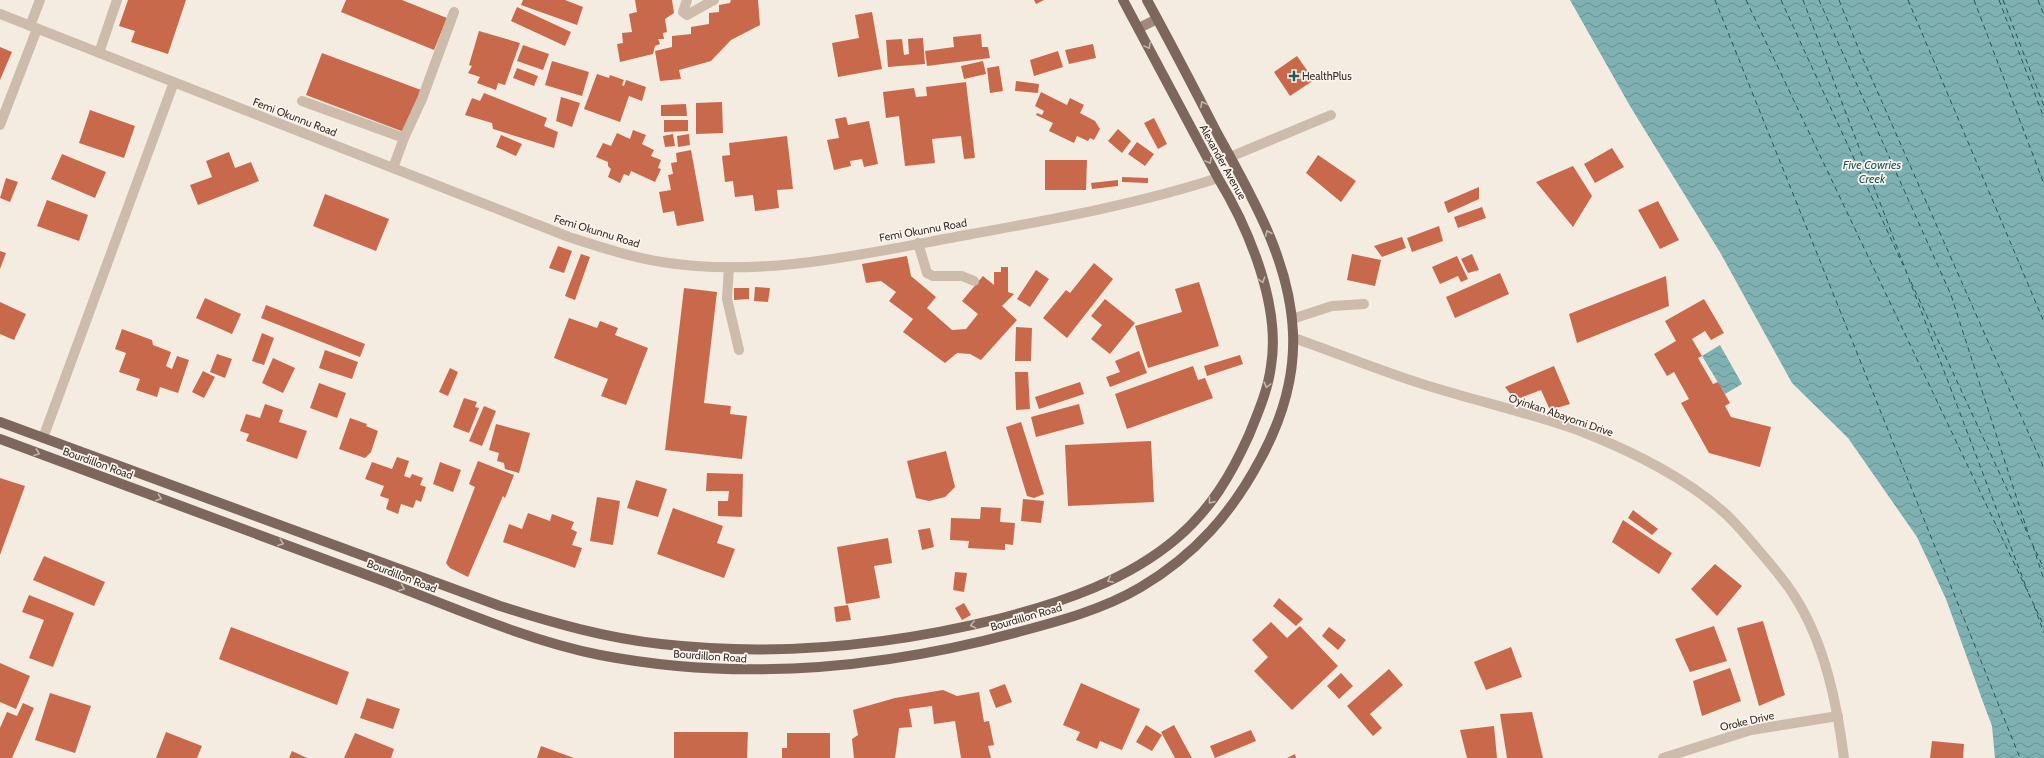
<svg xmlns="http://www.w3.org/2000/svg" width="2044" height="758" viewBox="0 0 2044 758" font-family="Cabin,sans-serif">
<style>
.water{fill:url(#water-waves)}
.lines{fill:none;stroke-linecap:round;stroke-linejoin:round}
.ferry{stroke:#1f5a5e;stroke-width:1;stroke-dasharray:5 4;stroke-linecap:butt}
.building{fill:#c8694b}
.minor{stroke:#cdbbac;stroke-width:10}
.tertiary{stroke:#cdbbac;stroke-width:10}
.secondary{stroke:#a18a7d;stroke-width:10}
.primary{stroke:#7d675c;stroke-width:10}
.oneway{stroke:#c2b5ac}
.poi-dot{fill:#1f5a5e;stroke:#fbf5ee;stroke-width:1.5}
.labels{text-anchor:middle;stroke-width:3.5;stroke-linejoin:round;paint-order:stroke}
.poi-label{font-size:11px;fill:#3b302b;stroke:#fbf5ee;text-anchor:start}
.street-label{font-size:11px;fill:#3b302b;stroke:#fbf5ee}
.water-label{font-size:12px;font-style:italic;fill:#1f5a5e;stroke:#fbf5ee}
</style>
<defs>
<pattern id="water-waves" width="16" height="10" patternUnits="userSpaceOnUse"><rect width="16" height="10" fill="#7fb0b2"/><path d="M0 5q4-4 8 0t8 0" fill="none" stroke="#699091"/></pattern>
</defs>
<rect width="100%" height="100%" fill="#f4ebe1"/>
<path class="water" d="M 1570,0 L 2044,0 L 2044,758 L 1995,758 L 1992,726 L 1983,702 L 1946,599 L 1917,537 L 1848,438 L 1792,383 L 1721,254 L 1630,106 Z
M 1720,345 L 1742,384 L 1725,394 L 1702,356 Z"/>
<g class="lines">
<path class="ferry" d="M 1715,0 L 2020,758
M 1746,0 L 2044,626
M 1781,0 L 1903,265
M 1803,0 L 2028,592
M 1819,0 L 1951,295 L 2029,536
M 1839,0 L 1859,50 L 2044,468
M 1908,0 L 2044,322
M 1974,0 L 2044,184
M 1999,0 L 2044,118
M 2003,0 L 2044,106
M 2038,0 L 2044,15
M 1911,282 L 2044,569
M 2033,546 L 2044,580
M 2034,606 L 2044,633"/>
</g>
<path class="building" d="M 128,0 L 186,0 L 168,54 L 131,42 L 135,31 L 119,26 Z
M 346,0 L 402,0 L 447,18 L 434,50 L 341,12 Z
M 523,0 L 565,0 L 583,7 L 577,25 L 521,5 Z
M 635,0 L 672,0 L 674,13 L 665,19 L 667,32 L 663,33 L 664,39 L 658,39 L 660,44 L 655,46 L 653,54 L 620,62 L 617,44 L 623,43 L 622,33 L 632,32 L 629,14 L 637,12 Z
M 731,0 L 758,0 L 760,25 L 731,40 L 711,61 L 679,70 L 681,79 L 660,81 L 655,51 L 672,47 L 672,36 L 691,34 L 691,27 L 709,24 L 709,13 L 719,12 L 719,5 L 730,3 Z
M 1034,0 L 1044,0 L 1036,4 Z
M 517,7 L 571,32 L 565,46 L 511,21 Z
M 872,12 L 882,69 L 838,77 L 832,43 L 859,38 L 855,15 Z
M 479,31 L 520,43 L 505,85 L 498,83 L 496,90 L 477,83 L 480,77 L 468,73 L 472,66 L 469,65 Z
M 981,34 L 982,47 L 988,47 L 990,58 L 927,66 L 925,51 L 954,47 L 953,37 Z
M 923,38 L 925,64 L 888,67 L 886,40 L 902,39 L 904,55 L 909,54 L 908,39 Z
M 1093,44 L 1096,58 L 1069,64 L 1065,50 Z
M 523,45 L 549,54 L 543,70 L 517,61 Z
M 0,47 L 12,52 L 0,80 Z
M 1058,51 L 1063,67 L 1034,76 L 1030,60 Z
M 322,53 L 421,90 L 404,132 L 306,95 Z
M 1297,56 L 1314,80 L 1290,96 L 1274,72 Z
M 552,61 L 589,72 L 582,96 L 545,85 Z
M 983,61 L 986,74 L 964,79 L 961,66 Z
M 999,66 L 1003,91 L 990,93 L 987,68 Z
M 517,68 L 538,76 L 534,86 L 513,78 Z
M 597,74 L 609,78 L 610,75 L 624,80 L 622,85 L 624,86 L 626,80 L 646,87 L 642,101 L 629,96 L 620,122 L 584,109 Z
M 1016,81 L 1039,84 L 1038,93 L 1015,91 Z
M 966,82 L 975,158 L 964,159 L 961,136 L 932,139 L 935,163 L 905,166 L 899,116 L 886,118 L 883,92 L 914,88 L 916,97 L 927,96 L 926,87 Z
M 1041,92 L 1067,105 L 1070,98 L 1084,105 L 1080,113 L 1095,121 L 1100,129 L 1094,140 L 1090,138 L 1088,141 L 1077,136 L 1074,143 L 1049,131 L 1053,123 L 1036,115 L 1037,113 L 1042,115 L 1044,111 L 1035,106 Z
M 484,93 L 547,118 L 544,126 L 558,132 L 554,148 L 493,129 L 492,123 L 465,115 L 472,98 L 480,101 Z
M 561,97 L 580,103 L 572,127 L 556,121 Z
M 722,102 L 723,133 L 696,134 L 696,103 Z
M 686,104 L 687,116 L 661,116 L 661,105 Z
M 90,110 L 135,126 L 124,158 L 79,143 Z
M 846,117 L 848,125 L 869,121 L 878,164 L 864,167 L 862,159 L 850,161 L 851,166 L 834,170 L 827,140 L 839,138 L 835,119 Z
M 1154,118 L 1167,144 L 1158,149 L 1144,123 Z
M 664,120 L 688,120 L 688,131 L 664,132 Z
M 1118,129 L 1131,141 L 1122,153 L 1108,141 Z
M 633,130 L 646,135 L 642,144 L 654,150 L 651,156 L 661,160 L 658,168 L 661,169 L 655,182 L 631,171 L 629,176 L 624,174 L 620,183 L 608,177 L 611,169 L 608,166 L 608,162 L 596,157 L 603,143 L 611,146 L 617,133 L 630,139 Z
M 673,134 L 675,146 L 665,147 L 663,136 Z
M 689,134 L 690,145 L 678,147 L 677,136 Z
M 501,135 L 522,144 L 516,156 L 496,147 Z
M 787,136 L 793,189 L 777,190 L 779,208 L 755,211 L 753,195 L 735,197 L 733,181 L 725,182 L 722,156 L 730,155 L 729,143 Z
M 1137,142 L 1154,154 L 1145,166 L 1128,154 Z
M 1612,148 L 1624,167 L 1595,183 L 1584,164 Z
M 691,150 L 704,221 L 677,226 L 674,211 L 663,213 L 659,192 L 671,190 L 668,175 L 673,174 L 671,163 L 677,162 L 676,153 Z
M 229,152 L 235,168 L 251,162 L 259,181 L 198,205 L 190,185 L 212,177 L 206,161 Z
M 62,154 L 106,172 L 95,198 L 51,179 Z
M 1318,155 L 1356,181 L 1341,202 L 1306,173 Z
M 1045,160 L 1087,160 L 1086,190 L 1045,190 Z
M 1573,166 L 1592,196 L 1573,227 L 1536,182 Z
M 1122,177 L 1148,178 L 1148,183 L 1122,182 Z
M 6,178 L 18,182 L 10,202 L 0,198 Z
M 1118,180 L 1118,186 L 1092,189 L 1091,183 Z
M 1479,187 L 1479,199 L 1448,213 L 1444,202 Z
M 325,194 L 389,219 L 376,251 L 313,226 Z
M 47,200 L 88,215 L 79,241 L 37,226 Z
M 1658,201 L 1679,240 L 1660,249 L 1638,210 Z
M 1482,207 L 1486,218 L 1458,228 L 1454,217 Z
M 1439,226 L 1443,241 L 1412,252 L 1407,238 Z
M 1402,237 L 1406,248 L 1382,257 L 1374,246 Z
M 558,246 L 572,251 L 564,273 L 549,268 Z
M 0,251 L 6,253 L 0,269 Z
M 581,254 L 590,257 L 575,300 L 565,296 Z
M 1352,254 L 1381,260 L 1375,286 L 1347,280 Z
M 1472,254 L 1479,270 L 1468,273 L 1461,259 Z
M 907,256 L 911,276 L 936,297 L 927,308 L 952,330 L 966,329 L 978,314 L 962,301 L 983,276 L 994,285 L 994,272 L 1001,272 L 1001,267 L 1008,267 L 1008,292 L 1014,294 L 1002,306 L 1017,320 L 981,360 L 970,354 L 957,353 L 945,363 L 903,332 L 913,319 L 889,301 L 896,292 L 881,281 L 866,283 L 862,264 Z
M 1457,256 L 1468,279 L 1461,282 L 1458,276 L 1440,284 L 1432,267 Z
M 1094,263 L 1113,279 L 1067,338 L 1043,318 L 1066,290 L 1070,293 Z
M 1036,270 L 1049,279 L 1030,307 L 1017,299 Z
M 1500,273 L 1509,294 L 1455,318 L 1446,297 Z
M 1666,276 L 1669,306 L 1577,343 L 1569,314 Z
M 1199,282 L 1219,346 L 1148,368 L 1135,326 L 1182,312 L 1175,289 Z
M 755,287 L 770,288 L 768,302 L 754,301 Z
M 684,288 L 717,292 L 704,403 L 731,406 L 730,414 L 747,416 L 742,459 L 665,450 Z
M 734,288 L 749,288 L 749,299 L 734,300 Z
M 205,298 L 241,314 L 232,334 L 196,318 Z
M 1105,299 L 1135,323 L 1110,354 L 1091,339 L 1102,325 L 1091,316 Z
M 1704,299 L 1724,333 L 1711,340 L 1705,331 L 1692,339 L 1702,356 L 1698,358 L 1713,384 L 1718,382 L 1730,403 L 1725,406 L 1731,417 L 1771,427 L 1760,467 L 1709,453 L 1681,403 L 1689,399 L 1674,372 L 1667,376 L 1654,354 L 1676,341 L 1665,321 Z
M 0,302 L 26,314 L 14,340 L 0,334 Z
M 266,305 L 365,344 L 360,357 L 261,318 Z
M 569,318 L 597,328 L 600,321 L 618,328 L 615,335 L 648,348 L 626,405 L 601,396 L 608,379 L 554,358 Z
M 1016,327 L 1032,328 L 1031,361 L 1015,361 Z
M 122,329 L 152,340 L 153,345 L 171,352 L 166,366 L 172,369 L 177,356 L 189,360 L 178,393 L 160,387 L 157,397 L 136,390 L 140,379 L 119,372 L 126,353 L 115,349 Z
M 262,333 L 274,338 L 264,365 L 252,361 Z
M 325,350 L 358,362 L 352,379 L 319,368 Z
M 1139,351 L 1147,373 L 1110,387 L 1106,377 L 1120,372 L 1115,361 Z
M 217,354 L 232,359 L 225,378 L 210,372 Z
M 1240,355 L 1243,364 L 1207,376 L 1204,366 Z
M 273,358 L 295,368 L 283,393 L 262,383 Z
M 1193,366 L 1198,380 L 1205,378 L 1213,398 L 1127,429 L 1115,394 Z
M 1554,366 L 1570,404 L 1550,410 L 1541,390 L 1515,400 L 1505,387 Z
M 450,368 L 458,372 L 448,396 L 439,392 Z
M 203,371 L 215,377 L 204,398 L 192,392 Z
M 1015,372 L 1028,372 L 1030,409 L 1016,410 Z
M 1080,382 L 1084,394 L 1039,409 L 1035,397 Z
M 319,383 L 346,393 L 337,418 L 310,408 Z
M 464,398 L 477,402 L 475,407 L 479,408 L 469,433 L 453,427 Z
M 265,404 L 283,410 L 279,422 L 307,431 L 297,459 L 246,441 L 249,434 L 240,431 L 246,414 L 260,418 Z
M 1079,404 L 1084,424 L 1036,437 L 1031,417 Z
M 484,406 L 496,411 L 482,446 L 469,441 Z
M 350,418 L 367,424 L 366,426 L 378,431 L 371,452 L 365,458 L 339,449 Z
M 1021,422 L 1044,494 L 1034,498 L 1027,496 L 1006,427 Z
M 496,424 L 530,433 L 519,473 L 505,469 L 504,463 L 497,461 L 499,453 L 489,450 Z
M 1151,441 L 1154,502 L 1068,506 L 1065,445 Z
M 946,451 L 955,487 L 945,497 L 929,501 L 916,498 L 907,461 Z
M 397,457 L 409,461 L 404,476 L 410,478 L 412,474 L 423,478 L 420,485 L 426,487 L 421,502 L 416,500 L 413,508 L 401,504 L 398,514 L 386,509 L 389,499 L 380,496 L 384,486 L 365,479 L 372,462 L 392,469 Z
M 478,461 L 514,475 L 505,498 L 503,496 L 468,577 L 450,568 L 446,563 L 475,487 L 469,484 Z
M 440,462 L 461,470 L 453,492 L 433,484 Z
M 707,473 L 743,474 L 742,517 L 718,516 L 718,501 L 728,501 L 729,491 L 706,491 Z
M 0,478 L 25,486 L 0,555 Z
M 636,480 L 667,489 L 658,517 L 627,508 Z
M 597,497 L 620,501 L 613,545 L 590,541 Z
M 1023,499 L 1044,501 L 1041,523 L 1021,521 Z
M 981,507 L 1001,508 L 1000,522 L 1015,523 L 1013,545 L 1005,544 L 1005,550 L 968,548 L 969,541 L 950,540 L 951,518 L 980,519 Z
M 673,508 L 723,526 L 717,543 L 735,549 L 724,578 L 657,554 Z
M 1633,510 L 1658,529 L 1652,535 L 1628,518 Z
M 528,513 L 550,521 L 552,514 L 574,522 L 571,529 L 577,532 L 572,545 L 582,548 L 575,568 L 503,542 L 509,524 L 522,529 Z
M 1623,520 L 1672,553 L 1659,574 L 1612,542 Z
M 930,528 L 934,547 L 922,550 L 918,530 Z
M 888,538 L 892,563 L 874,566 L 880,598 L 846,604 L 837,547 Z
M 44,556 L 105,582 L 94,606 L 33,580 Z
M 1715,564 L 1742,586 L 1717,616 L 1691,589 Z
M 955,572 L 967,573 L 964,592 L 953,590 Z
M 29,595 L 74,613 L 53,667 L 29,658 L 44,620 L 22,612 Z
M 1279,598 L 1303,619 L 1296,626 L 1273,606 Z
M 964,603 L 971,615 L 962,620 L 955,608 Z
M 848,605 L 851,620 L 836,622 L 834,607 Z
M 1763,621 L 1785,695 L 1759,706 L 1737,628 Z
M 1271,622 L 1287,638 L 1300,626 L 1338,666 L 1292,710 L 1254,671 L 1268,657 L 1252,640 Z
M 1714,626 L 1727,661 L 1690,672 L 1675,639 Z
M 231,627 L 349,672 L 337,705 L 219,659 Z
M 1329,627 L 1346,640 L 1338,650 L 1322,636 Z
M 1511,647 L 1522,677 L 1486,690 L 1474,662 Z
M 0,663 L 30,676 L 16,709 L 0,702 Z
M 1730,668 L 1741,701 L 1702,716 L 1693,681 Z
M 1389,669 L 1403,685 L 1370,714 L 1382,728 L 1373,736 L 1347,706 Z
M 1341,673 L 1353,686 L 1339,699 L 1327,686 Z
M 1081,683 L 1140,709 L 1122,750 L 1100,741 L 1097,749 L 1076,740 L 1080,732 L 1063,725 Z
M 1005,684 L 1012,702 L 996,708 L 989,690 Z
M 943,690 L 957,696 L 979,692 L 984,722 L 989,721 L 994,745 L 988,746 L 991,758 L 961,758 L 955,721 L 934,724 L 932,706 L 909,709 L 912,727 L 899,728 L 895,758 L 854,758 L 852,739 L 858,735 L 853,710 L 895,698 Z
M 50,693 L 91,706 L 75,753 L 35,740 Z
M 367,698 L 400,709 L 393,729 L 360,718 Z
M 23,703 L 34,708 L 12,758 L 0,758 L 0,728 L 7,712 L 17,716 Z
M 1532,712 L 1543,758 L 1507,758 L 1500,714 Z
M 1146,725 L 1162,735 L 1152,751 L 1136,742 Z
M 1174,725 L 1192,758 L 1175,758 L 1161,732 Z
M 1494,726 L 1497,758 L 1467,758 L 1460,730 Z
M 1251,730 L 1256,741 L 1215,758 L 1210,746 Z
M 166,732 L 202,746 L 197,758 L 156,758 Z
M 674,732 L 748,732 L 747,758 L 674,758 Z
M 355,733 L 394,749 L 391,758 L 344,758 Z
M 787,733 L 830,733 L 830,758 L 782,758 L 782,748 L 787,748 Z
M 1932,741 L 1964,744 L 1963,758 L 1930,758 Z
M 541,746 L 574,758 L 537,758 Z
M 292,751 L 307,758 L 289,758 Z
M 1295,754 L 1296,758 L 1287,758 Z"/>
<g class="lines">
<path class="minor" d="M 687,0 L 683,12 L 687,15 L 714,0
M 0,14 L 569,237 C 600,247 630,257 662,262 C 765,279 871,252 972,234 C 1054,219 1138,204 1218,178
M 30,26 L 40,0
M 99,53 L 117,0
M 302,101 L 404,138
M 0,125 L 37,29
M 1230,157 L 1331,115
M 393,168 L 404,138 L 422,99 L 454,12
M 918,243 L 927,273 L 933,276 L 962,276 L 974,281
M 729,267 L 727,299 L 739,350
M 1292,319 L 1332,306 L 1364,304
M 43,438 L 174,82
M 1663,758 L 1751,730 L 1838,716"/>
<path class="tertiary" d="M 1294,338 C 1343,355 1392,376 1442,390 C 1489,404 1537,415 1583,432 C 1631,451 1681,475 1720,509 C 1735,521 1748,538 1761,553 C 1773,567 1786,582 1795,597 C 1825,644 1837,704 1844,758"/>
<path class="secondary" d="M 1139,28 L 1157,19"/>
<path class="primary" d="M 0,422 L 500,606 C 553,623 606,638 661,644 C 776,657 890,646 1002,618 C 1063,602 1128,580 1177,538 C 1211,509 1231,475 1249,435 C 1258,413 1268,390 1271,366 C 1281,306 1249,229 1218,178 L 1123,0
M 0,439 C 123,485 247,530 370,576 C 446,604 521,639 600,655 C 740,682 881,669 1018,632 C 1060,621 1104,609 1141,587 C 1195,555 1232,513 1261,458 C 1282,419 1295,378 1293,333 C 1290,260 1251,195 1217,133 C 1194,88 1171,44 1147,0"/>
</g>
<defs><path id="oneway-chevron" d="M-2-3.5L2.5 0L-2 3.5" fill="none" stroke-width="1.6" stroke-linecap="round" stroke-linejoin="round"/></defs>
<g class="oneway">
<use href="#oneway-chevron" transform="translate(1148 46) rotate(62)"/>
<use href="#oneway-chevron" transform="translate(1203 104) rotate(-118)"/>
<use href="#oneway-chevron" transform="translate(1209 161) rotate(62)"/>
<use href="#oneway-chevron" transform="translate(1268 233) rotate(-113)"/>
<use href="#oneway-chevron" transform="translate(1262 280) rotate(73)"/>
<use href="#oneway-chevron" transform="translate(1267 385) rotate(105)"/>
<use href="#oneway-chevron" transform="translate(37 453) rotate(20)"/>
<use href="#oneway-chevron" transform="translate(159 498) rotate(20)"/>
<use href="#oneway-chevron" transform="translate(1211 501) rotate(129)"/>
<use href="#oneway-chevron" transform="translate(281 543) rotate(20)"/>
<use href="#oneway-chevron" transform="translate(1110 580) rotate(154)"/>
<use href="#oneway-chevron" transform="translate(402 588) rotate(22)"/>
<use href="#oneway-chevron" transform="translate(973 625) rotate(166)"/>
</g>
<path class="poi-dot" d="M1292 70h4v4h4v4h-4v4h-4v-4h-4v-4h4z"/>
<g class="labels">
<g class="poi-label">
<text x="1302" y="80">HealthPlus</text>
</g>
<g class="street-label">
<text transform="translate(295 117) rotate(21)" y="4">Femi Okunnu Road</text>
<text transform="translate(1223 162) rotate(61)" y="4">Alexander Avenue</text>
<text transform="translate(923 230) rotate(-10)" y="4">Femi Okunnu Road</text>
<text transform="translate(597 231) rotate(17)" y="4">Femi Okunnu Road</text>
<text transform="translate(1561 415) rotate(19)" y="4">Oyinkan Abayomi Drive</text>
<text transform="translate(98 463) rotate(20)" y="4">Bourdillon Road</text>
<text transform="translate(402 576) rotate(21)" y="4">Bourdillon Road</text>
<text transform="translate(1026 617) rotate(-16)" y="4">Bourdillon Road</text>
<text transform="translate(710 656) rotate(4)" y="4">Bourdillon Road</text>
<text transform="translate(1747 721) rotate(-13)" y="4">Oroke Drive</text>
</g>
<g class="water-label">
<text x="1872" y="169">Five Cowries<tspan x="1872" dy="14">Creek</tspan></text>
</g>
</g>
</svg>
